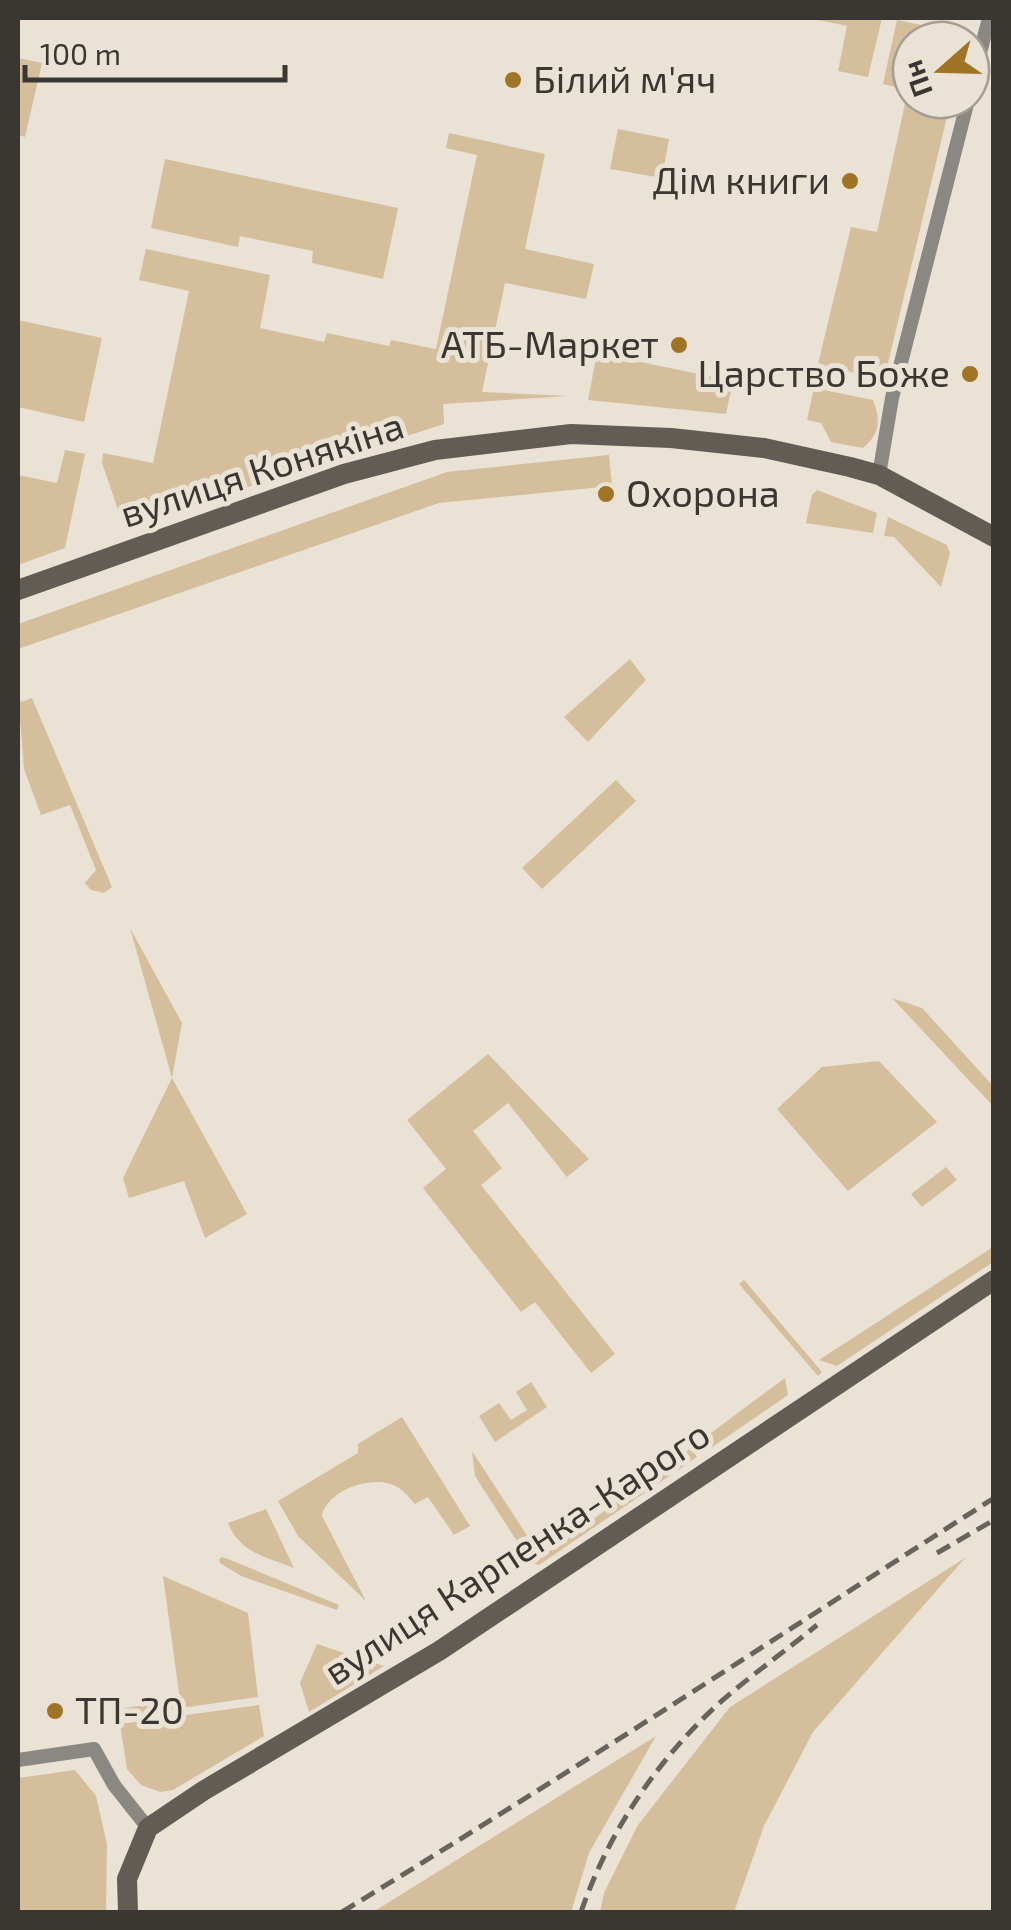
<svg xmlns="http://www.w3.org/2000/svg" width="1011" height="1930" viewBox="0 0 1011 1930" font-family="'Exo 2',sans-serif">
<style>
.green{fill:#d4be9c}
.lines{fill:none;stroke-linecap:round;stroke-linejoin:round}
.street{stroke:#8b8883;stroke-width:14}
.secondary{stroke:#615d55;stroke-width:20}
.rail{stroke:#68645d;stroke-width:5;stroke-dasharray:15 8;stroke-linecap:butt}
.poi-dot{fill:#9f7424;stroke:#eae2d5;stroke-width:4}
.labels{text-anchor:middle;stroke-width:10;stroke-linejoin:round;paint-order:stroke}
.poi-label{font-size:38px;fill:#3a3732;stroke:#eae2d5;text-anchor:start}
.street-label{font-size:38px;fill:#3a3732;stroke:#eae2d5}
</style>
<rect width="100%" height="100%" fill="#eae2d5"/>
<path class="green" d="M 808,18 L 882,18 L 868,77 L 838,71 L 847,26 Z
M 897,20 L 965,34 L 964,40 L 911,40 L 911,100 L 951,100 L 884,380 L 818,364 L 851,227 L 877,232 L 908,90 L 883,84 Z
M 18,58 L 42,63 L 25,137 L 18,135 Z
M 618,129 L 669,139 L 662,178 L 610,169 Z
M 449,133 L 545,154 L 525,249 L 594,264 L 586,299 L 505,283 L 482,392 L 568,396 L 443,404 L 444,424 L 124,527 L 102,463 L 103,453 L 153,463 L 189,291 L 139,280 L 146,249 L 270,275 L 260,328 L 324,342 L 327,333 L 389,346 L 391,340 L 436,349 L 477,155 L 446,148 Z
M 165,159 L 398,208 L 383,279 L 312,263 L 313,251 L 240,236 L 238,247 L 151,228 Z
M 18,320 L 102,338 L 84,422 L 18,407 Z
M 597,353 L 733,381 L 726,414 L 588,400 Z
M 814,388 L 873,400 C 881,420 880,434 863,448 L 831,442 L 821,423 L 807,420 Z
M 65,450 L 85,454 L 65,548 L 18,565 L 18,475 L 57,483 Z
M 609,455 L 612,486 L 439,503 L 18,649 L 18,624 L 447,472 Z
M 817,490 L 877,513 L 873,533 L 806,523 L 812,495 Z
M 888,517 L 947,545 L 950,553 L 941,587 L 894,537 L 884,536 Z
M 630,659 L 646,680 L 588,742 L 564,717 Z
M 18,693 L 21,702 L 32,698 L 112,887 L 104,893 L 91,890 L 85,883 L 96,870 L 70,805 L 41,815 L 24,769 Z
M 616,780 L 636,801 L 542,889 L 522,868 Z
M 130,928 L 182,1023 L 172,1078 L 247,1214 L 205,1238 L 184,1181 L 129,1198 L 123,1178 L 172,1078 Z
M 892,998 L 922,1008 L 993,1086 L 993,1106 Z
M 488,1054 L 589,1159 L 567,1177 L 508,1103 L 473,1131 L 502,1168 L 481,1185 L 615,1354 L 591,1373 L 535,1302 L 521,1312 L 423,1188 L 446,1169 L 407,1120 Z
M 879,1061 L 937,1122 L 848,1191 L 777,1109 L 822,1067 Z
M 946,1167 L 957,1180 L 922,1207 L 911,1194 Z
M 993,1247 L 993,1262 L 837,1366 L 819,1360 Z
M 744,1280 L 822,1372 L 818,1376 L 739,1284 Z
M 785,1378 L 788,1395 L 708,1450 L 700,1441 Z
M 531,1382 L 547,1407 L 495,1442 L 479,1416 L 499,1403 L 511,1420 L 527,1410 L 516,1392 Z
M 402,1417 L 470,1526 L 454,1535 L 428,1497 L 415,1504 C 410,1499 404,1490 397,1487 C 375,1473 326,1490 322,1516 L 366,1601 L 298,1536 L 278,1501 L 358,1453 L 358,1444 Z
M 691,1448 L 697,1457 L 539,1565 L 531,1563 L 475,1476 L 472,1451 L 541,1557 Z
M 266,1509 L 294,1568 C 266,1557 240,1553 228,1523 Z
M 222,1557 L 233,1561 L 339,1605 L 337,1610 L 241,1576 L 220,1563 L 219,1559 Z
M 965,1558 L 813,1732 L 764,1826 L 734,1912 L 600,1912 L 604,1893 L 638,1825 L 730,1707 Z
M 163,1576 L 248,1613 L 258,1697 L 119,1717 L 118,1709 L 180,1700 Z
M 317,1644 L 384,1666 L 309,1712 L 300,1683 Z
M 259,1705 L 264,1736 L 173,1790 L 160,1792 L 141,1785 L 127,1769 L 120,1724 Z
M 656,1736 L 589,1853 L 571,1912 L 373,1912 Z
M 75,1770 L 96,1796 L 107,1844 L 106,1912 L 18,1912 L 18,1778 Z"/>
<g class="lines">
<path class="street" d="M 971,88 L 989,18
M 879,475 L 892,398 L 968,100
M 18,1760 L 94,1749 L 114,1785 L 148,1828"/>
<path class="secondary" d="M 18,590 L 344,474 L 435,450 L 571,434 L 671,438 L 764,448 L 850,467 L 879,475 L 994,537
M 128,1912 L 127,1879 L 148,1828 L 203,1791 L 439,1651 L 994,1280"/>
<path class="rail" d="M 937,1553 L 994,1520
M 342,1912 C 562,1778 777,1637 994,1498
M 581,1912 C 608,1834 654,1764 715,1707 C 747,1678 783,1653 817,1625"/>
</g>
<g class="poi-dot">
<circle cx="513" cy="80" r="10"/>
<circle cx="850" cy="181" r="10"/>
<circle cx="679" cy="345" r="10"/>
<circle cx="970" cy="374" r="10"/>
<circle cx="606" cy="494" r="10"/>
<circle cx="55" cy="1711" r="10"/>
</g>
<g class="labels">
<g class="poi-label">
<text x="533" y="93">Білий м'яч</text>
<text x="830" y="194" text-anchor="end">Дім книги</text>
<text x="659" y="358" text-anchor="end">АТБ-Маркет</text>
<text x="950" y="387" text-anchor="end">Царство Боже</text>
<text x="626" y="507">Охорона</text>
<text x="75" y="1724">ТП-20</text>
</g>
<g class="street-label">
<text transform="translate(262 470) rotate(-18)" y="13">вулиця Конякіна</text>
<text transform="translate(517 1553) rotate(-33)" y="13">вулиця Карпенка-Карого</text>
</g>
</g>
<rect width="1011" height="1930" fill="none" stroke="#3a3732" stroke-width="40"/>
<g transform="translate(941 70) rotate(250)"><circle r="48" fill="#eae2d5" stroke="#a49e94" stroke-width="2.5"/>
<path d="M0-8L18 38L0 25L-18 38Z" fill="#9f7424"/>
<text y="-15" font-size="28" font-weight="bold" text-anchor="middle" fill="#3a3732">Пн</text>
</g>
<path d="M25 65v15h260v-15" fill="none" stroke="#3a3732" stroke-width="5"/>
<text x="40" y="65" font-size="30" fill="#3a3732" stroke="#eae2d5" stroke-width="8" paint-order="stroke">100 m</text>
</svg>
